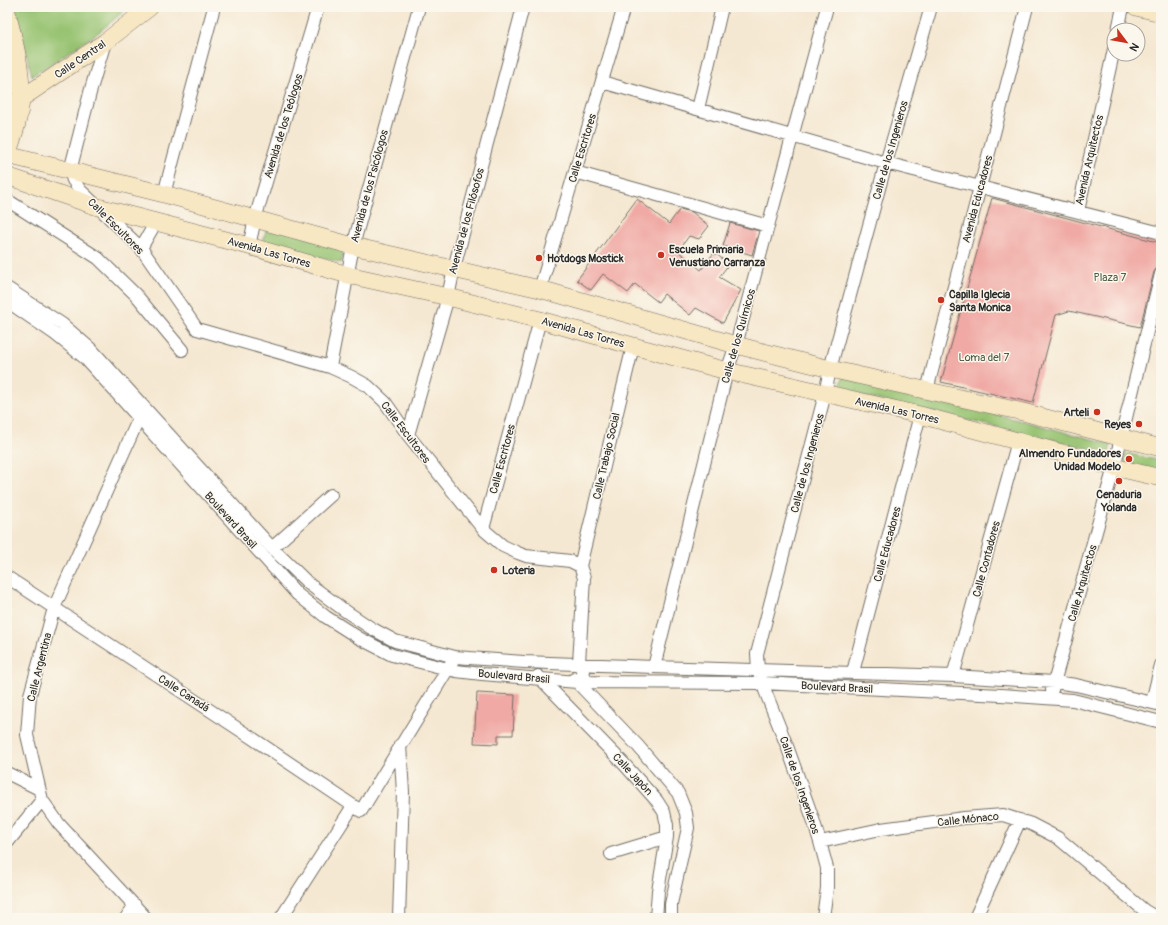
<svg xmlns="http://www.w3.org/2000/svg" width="1168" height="925" viewBox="0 0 1168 925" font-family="Pangolin,sans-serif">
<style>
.green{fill:#96c270;stroke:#60764e}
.building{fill:#f0a9a4}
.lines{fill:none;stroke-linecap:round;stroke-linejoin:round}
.street-casing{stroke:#726d65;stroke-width:14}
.secondary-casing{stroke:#726d65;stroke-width:18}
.street{stroke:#fff;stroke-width:12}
.secondary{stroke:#f8e7c3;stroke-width:17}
.poi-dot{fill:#c8321e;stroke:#fbf7ec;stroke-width:1.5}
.labels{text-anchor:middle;stroke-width:3;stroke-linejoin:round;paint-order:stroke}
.street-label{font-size:11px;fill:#2b2b2b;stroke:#fbf7ec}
.poi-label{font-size:11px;font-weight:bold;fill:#2b2b2b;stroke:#fbf7ec;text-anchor:start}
.park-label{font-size:11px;fill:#4b5840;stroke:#fbf7ec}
</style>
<rect width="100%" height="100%" fill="#fbf7ec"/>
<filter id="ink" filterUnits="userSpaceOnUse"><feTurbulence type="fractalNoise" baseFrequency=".025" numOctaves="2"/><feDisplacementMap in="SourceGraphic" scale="8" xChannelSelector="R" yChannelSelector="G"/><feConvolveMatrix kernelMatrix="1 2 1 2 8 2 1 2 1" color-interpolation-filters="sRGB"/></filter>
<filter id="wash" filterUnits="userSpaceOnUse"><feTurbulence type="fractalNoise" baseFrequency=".012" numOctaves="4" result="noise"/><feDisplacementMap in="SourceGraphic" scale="16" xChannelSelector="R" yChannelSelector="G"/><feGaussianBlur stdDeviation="0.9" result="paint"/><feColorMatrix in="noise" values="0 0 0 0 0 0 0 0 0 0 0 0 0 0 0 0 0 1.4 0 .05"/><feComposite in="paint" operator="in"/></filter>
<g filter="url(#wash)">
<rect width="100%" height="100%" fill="#f5e8d2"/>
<path class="green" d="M 14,7 L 129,7 L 98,33 L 32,76 Z
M 267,226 L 345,246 L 341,263 L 263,242 Z
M 843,376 L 934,398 L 1111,444 L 1109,453 L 839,391 Z
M 1126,453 L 1161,461 L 1161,472 L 1123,463 Z"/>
<g id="blocks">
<path class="building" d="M 992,198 L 1161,243 L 1161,266 L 1156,269 L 1154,272 L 1140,327 L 1069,311 L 1056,315 L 1033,403 L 941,382 Z
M 637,199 L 669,224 L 680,209 L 692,212 L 709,226 L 699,239 L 689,236 L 678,251 L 701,270 L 713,254 L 716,254 L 729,264 L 719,277 L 741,290 L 723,323 L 696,308 L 690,315 L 664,294 L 658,302 L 635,284 L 628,293 L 603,274 L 591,290 L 577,280 Z
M 730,223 L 759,231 L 752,255 L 723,246 Z
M 477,693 L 515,695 L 513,735 L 498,735 L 498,744 L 474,743 Z"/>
</g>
</g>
<g filter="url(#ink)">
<use href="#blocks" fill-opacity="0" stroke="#726d65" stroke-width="1"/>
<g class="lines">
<defs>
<path id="street" d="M 1118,30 L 1123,7
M 105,42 L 91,89 L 70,171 L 73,180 L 80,190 L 141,248 L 197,329 L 330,367 L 352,377 L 368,386 L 385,402 L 408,435 L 483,529 L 503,546 L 518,553 L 526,556 L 570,561 L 580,566 L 584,578 L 579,663 L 587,682
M 602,82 L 886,163 L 1161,233
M 698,109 L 722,7
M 575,172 L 768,226
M 164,194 L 214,7
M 7,200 L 98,258 L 137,296 L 182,350
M 1078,211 L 1114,49
M 249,246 L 255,219 L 318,7
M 141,248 L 156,222
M 7,288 L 62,324 L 92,350 L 272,548 L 309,584 L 344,610 L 371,628 L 395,641 L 455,657 L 524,662 L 654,667 L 953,676 L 1054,682 L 1076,685 L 1161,705
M 540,289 L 624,7
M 7,301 L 55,334 L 85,358 L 297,594 L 326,617 L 359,638 L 392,655 L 456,671 L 482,674 L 577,682 L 762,683 L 1001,695 L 1073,700 L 1161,722
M 330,367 L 353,246 L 419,7
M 927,390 L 1027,7
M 139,418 L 54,608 L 30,695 L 27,735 L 42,800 L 59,824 L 146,918
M 408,435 L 448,297 L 454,268 L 523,7
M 483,529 L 540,320
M 272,548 L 331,495
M 580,566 L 633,346
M 7,577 L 243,732 L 361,811 L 452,662
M 654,667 L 727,371 L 736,345 L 827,7
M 853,672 L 920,415
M 538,676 L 624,764 L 657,801 L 664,812 L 667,825 L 667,837 L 658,891 L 656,918
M 953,676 L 1018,441
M 574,679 L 638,746 L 678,793 L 686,813 L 688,828 L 671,904 L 671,918
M 1052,690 L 1114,467 L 1161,274
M 1152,702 L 1161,665
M 7,773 L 39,789
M 820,842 L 881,829 L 964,818 L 1003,815 L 1031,824 L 1058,838 L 1145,911 L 1157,918
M 7,843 L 42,800
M 611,854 L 667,837
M 126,918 L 135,905
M 281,918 L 353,806
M 399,918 L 403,792 L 400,745
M 823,918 L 827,888 L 827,868 L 820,842 L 813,819 L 787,746 L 762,683 L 758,670 L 757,654 L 825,394 L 830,369 L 886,163 L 931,7
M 975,918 L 1020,820"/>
<path id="secondary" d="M 1136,7 L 1161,13
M 7,12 C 14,40 22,69 21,98 C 20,118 13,137 7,156
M 7,108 L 105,42 L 150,7
M 7,155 L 164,194 L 353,246 L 540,289 L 736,345 L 830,369 L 1023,412 L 1161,448
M 7,176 L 98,207 L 249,246 L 348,275 L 448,297 L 540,320 L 633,346 L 727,371 L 920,415 L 1114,467 L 1161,478"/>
</defs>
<use href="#street" class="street-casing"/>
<use href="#secondary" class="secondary-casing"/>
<use href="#street" class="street"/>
<use href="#secondary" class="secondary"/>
</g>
</g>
<g class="poi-dot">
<circle cx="661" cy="255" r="4"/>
<circle cx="539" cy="258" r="4"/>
<circle cx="941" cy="300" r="4"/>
<circle cx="1097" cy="412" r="4"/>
<circle cx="1139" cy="424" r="4"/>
<circle cx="1129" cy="459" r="4"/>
<circle cx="1119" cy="481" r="4"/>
<circle cx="494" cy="570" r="4"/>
</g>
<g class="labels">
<g class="street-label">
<text transform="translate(80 59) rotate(-34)" y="4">Calle Central</text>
<text transform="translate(283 126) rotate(-73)" y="4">Avenida de los Teólogos</text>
<text transform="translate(582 148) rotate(-73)" y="4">Calle Escritores</text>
<text transform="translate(890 150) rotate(-74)" y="4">Calle de los Ingenieros</text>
<text transform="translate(1089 160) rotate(-77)" y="4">Avenida Arquitectos</text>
<text transform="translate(369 186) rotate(-75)" y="4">Avenida de los Psicólogos</text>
<text transform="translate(977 199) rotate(-75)" y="4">Avenida Educadores</text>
<text transform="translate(466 221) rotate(-75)" y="4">Avenida de los Filósofos</text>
<text transform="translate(116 226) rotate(45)" y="4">Calle Escultores</text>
<text transform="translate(269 252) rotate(16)" y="4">Avenida Las Torres</text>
<text transform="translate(583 332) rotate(16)" y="4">Avenida Las Torres</text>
<text transform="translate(738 336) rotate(-74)" y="4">Calle de los Químicos</text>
<text transform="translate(897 410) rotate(13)" y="4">Avenida Las Torres</text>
<text transform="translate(406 432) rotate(53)" y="4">Calle Escultores</text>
<text transform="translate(606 456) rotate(-77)" y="4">Calle Trabajo Social</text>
<text transform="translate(502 459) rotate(-75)" y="4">Calle Escritores</text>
<text transform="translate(807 463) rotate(-75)" y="4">Calle de los Ingenieros</text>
<text transform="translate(231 520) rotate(48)" y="4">Boulevard Brasil</text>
<text transform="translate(887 544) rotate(-75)" y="4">Calle Educadores</text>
<text transform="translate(986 559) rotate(-75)" y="4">Calle Contadores</text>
<text transform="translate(1082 583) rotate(-74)" y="4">Calle Arquitectos</text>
<text transform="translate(39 667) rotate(-76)" y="4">Calle Argentina</text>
<text transform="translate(514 676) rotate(5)" y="4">Boulevard Brasil</text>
<text transform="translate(837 687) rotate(3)" y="4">Boulevard Brasil</text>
<text transform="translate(184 693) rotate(33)" y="4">Calle Canadá</text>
<text transform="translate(633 774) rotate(47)" y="4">Calle Japón</text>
<text transform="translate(800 785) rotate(71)" y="4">Calle de los Ingenieros</text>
<text transform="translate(968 819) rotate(-6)" y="4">Calle Mónaco</text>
</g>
<g class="poi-label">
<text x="669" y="253">Escuela Primaria<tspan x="669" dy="13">Venustiano Carranza</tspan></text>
<text x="547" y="262">Hotdogs Mostick</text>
<text x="949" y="298">Capilla Iglecia<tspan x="949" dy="13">Santa Monica</tspan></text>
<text x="1089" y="416" text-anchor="end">Arteli</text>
<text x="1131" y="428" text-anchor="end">Reyes</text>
<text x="1121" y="457" text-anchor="end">Almendro Fundadores<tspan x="1121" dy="13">Unidad Modelo</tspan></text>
<text x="1119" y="498" text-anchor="middle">Cenaduria<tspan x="1119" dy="13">Yolanda</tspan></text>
<text x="502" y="574">Loteria</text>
</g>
<g class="park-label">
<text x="1110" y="281">Plaza 7</text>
<text x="984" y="361">Loma del 7</text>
</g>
</g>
<rect width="1168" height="925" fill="none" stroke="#fbf7ec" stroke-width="24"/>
<g transform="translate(1126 42) rotate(122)"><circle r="19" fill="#fbf7ec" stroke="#a8a59f"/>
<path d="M0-3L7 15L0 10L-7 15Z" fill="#c8321e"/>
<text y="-6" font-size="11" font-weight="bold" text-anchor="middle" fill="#2b2b2b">N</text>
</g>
</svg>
